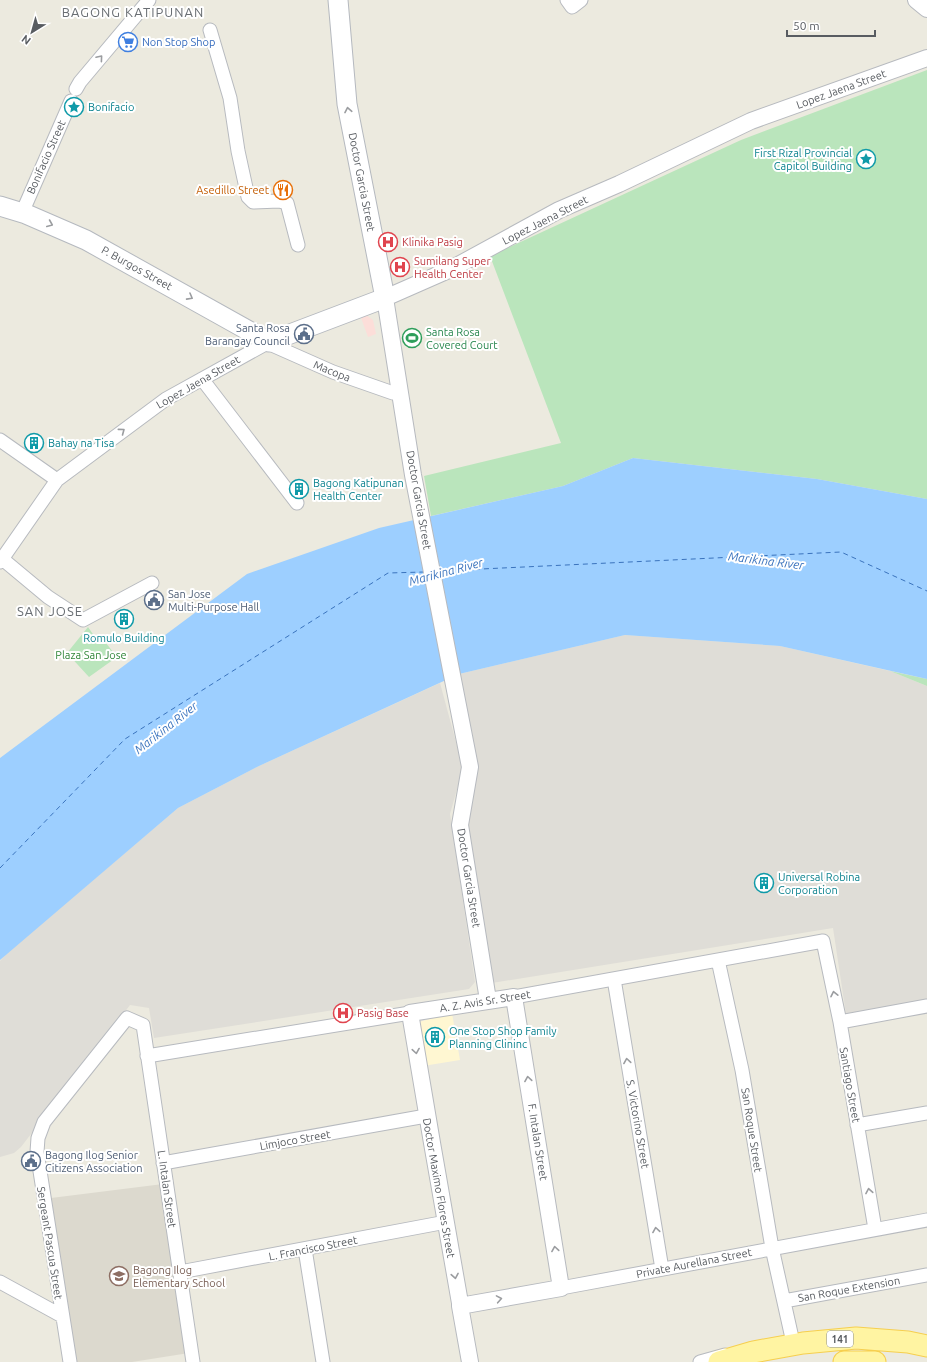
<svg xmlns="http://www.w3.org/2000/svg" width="927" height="1362" viewBox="0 0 927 1362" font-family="Ubuntu,sans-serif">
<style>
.commercial{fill:#fff7d2}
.industrial{fill:#dfddd7}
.education{fill:#dcd9ce}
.medical{fill:#fcded9}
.green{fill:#bae5bc}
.water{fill:#9dcfff}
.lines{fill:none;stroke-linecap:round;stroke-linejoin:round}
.ferry{stroke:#3a73bd;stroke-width:1;stroke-dasharray:5 4;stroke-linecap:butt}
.minor-casing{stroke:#b7babf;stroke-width:15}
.tertiary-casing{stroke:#b7babf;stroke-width:18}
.secondary-casing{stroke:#b5b9bf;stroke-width:21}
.primary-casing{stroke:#f6cf4f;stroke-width:23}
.minor{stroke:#fff;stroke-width:13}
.tertiary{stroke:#fff;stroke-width:16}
.secondary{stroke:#fff;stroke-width:19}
.primary{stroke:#fff4a2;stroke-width:21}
.oneway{stroke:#9b9da0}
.labels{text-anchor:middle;stroke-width:4;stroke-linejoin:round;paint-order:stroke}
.shield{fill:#fff;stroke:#8a8d90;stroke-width:1}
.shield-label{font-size:10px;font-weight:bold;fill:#585c61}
.shop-label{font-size:11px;fill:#366cbe;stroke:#fff;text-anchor:start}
.street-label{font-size:11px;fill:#585c61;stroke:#fff}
.culture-label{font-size:11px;fill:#0d838f;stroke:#fff;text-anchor:start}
.food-label{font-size:11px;fill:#c56008;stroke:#fff;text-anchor:end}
.health-label{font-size:11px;fill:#be3a42;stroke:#fff;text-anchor:start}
.service-label{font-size:11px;fill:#4e5e75;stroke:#fff;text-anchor:start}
.leisure-label{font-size:11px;fill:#27864d;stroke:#fff;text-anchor:start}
.park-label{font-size:11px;fill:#32873a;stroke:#fff}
.education-label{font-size:11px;fill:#785e54;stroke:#fff;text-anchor:start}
.water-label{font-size:12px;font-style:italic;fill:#3a73bd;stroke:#fff}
.quarter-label{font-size:13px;letter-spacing:1px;fill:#696e73;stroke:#fff}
</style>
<rect width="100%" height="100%" fill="#eceadf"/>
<path class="commercial" d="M 452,1013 L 460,1060 L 423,1066 L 419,1022 Z"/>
<path class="industrial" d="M 625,635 L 780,646 L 890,671 L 927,686 L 927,1000 L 846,1014 L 833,928 L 492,983 L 468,842 L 469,815 L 477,770 L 459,674 Z
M 440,683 L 463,768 L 450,814 L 475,982 L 469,989 L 154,1038 L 149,1008 L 130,1005 L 21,1147 L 14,1153 L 0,1157 L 0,961 L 8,952 L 178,808 L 259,766 Z"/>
<path class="education" d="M 163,1184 L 189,1353 L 132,1362 L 74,1362 L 51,1198 Z"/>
<path class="medical" d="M 360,315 L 366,315 L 373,320 L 376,334 L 368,337 Z"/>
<path class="green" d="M 927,70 L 927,499 L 817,479 L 633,458 L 563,486 L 431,516 L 424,476 L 561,443 L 490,256 L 741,140 Z
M 88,627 L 97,640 L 102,638 L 117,657 L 89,677 L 67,653 Z
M 890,671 L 927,679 L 927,686 Z"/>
<path class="water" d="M 633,458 L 817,479 L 927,499 L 927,679 L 780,646 L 625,635 L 459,674 L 259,766 L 178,808 L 0,960 L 0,758 L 247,574 L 379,528 L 563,486 Z"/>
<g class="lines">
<path class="ferry" d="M 439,571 L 841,552 L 927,591
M 0,868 L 125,739 L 388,573 L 424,572"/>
<defs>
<path id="minor" d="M 567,0 L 572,7 L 581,0
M 210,30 L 230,98 L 238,151 L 248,197 L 253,202 L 279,201 L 287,203 L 298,245
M 76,89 L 80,82 L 149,0
M 22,213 L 71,101
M 272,345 L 333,372 L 393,393
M 202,379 L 297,503
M 0,440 L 57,480
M 0,557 L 48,597 L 83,620 L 152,583
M 0,562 L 57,480 L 166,399 L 269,342
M 718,960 L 742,1070 L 772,1248 L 792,1338
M 614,979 L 662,1269
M 514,997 L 823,941 L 840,1022 L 875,1229
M 840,1022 L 927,1006
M 147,1056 L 410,1013
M 857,1125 L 927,1113
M 163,1163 L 426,1116
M 305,1249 L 323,1362
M 180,1272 L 446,1222
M 0,1282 L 62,1316
M 561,1288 L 927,1220
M 784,1301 L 927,1275
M 70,1362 L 37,1152 L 38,1138 L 44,1122 L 127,1018 L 143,1025 L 193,1362
M 700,1362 L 725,1355"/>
<path id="tertiary" d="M 916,0 L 927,9
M 488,1000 L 460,825 L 470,767 L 413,475 L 385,298 L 451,269 L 559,210 L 619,184 L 751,121 L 927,58
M 460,1306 L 561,1288 L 514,997 L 410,1013 C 426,1110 443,1206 460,1303 L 460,1306 L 470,1362"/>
<path id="secondary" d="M 0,206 L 26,214 L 86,240 L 269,342 L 385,298 L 347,104 L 338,0"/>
<path id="primary" d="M 719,1362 L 753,1352 L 803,1343 L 856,1338 L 908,1342 L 927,1346
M 844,1362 L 875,1362"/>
</defs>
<use href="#minor" class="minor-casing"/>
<use href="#tertiary" class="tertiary-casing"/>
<use href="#secondary" class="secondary-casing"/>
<use href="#primary" class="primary-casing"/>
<use href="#minor" class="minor"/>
<use href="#tertiary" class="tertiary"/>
<use href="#secondary" class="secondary"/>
<use href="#primary" class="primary"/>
</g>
<defs><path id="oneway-chevron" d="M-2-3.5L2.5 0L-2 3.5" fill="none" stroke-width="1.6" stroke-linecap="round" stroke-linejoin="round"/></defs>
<g class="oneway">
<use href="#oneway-chevron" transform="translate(100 58) rotate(-50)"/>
<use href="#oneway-chevron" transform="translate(348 110) rotate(-101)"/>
<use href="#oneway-chevron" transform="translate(50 224) rotate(23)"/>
<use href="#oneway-chevron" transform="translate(190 297) rotate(29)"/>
<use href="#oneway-chevron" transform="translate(122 431) rotate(-37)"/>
<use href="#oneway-chevron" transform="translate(834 994) rotate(-102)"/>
<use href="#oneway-chevron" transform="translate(416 1051) rotate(81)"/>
<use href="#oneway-chevron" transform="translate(627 1061) rotate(-99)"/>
<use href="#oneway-chevron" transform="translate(528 1079) rotate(-99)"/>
<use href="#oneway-chevron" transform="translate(869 1191) rotate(-100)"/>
<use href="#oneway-chevron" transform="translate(656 1230) rotate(-99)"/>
<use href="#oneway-chevron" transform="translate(555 1249) rotate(-99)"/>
<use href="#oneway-chevron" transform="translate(455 1276) rotate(80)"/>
<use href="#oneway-chevron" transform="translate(499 1299) rotate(-10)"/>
</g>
<defs>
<symbol id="supermarket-ring" viewBox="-11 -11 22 22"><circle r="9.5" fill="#fff" stroke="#3f7fe0" stroke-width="1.5"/><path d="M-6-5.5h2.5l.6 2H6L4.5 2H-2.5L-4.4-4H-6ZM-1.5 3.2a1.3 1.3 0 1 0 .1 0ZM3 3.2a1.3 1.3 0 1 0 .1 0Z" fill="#3f7fe0"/></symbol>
<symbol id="sight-ring" viewBox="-11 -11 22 22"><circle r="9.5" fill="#fff" stroke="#0f9aa8" stroke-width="1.5"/><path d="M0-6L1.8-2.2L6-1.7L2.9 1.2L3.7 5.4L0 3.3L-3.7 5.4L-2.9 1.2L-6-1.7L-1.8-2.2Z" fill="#0f9aa8"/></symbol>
<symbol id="restaurant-ring" viewBox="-11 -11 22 22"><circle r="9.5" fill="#fff" stroke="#e8710a" stroke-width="1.5"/><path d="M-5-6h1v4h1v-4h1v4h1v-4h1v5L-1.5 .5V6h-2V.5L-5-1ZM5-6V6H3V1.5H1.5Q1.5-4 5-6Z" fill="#e8710a"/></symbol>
<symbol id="hospital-ring" viewBox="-11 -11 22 22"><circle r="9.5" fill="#fff" stroke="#e0444e" stroke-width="1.5"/><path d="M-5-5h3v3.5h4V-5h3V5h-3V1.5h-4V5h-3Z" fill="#e0444e"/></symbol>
<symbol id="civic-ring" viewBox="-11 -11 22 22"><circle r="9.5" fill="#fff" stroke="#5c6f8a" stroke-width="1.5"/><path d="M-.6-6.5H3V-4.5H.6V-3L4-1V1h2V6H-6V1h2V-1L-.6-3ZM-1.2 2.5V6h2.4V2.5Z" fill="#5c6f8a"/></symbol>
<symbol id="stadium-ring" viewBox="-11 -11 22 22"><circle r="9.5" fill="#fff" stroke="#2e9e5b" stroke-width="1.5"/><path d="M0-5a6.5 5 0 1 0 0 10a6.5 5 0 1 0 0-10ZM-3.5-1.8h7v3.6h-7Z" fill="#2e9e5b"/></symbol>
<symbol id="building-ring" viewBox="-11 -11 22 22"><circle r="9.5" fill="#fff" stroke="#0f9aa8" stroke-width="1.5"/><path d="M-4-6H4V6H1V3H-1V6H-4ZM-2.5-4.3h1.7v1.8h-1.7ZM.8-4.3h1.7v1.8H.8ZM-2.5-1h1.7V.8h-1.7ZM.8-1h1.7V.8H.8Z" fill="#0f9aa8"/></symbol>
<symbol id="school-ring" viewBox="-11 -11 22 22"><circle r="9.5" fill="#fff" stroke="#8d6e63" stroke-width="1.5"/><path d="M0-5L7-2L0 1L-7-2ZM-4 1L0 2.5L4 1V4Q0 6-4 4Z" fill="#8d6e63"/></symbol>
</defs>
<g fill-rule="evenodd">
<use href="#supermarket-ring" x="117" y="31" width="22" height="22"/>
<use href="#sight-ring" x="63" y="96" width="22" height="22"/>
<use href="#sight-ring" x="855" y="148" width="22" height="22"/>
<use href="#restaurant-ring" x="272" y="179" width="22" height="22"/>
<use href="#hospital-ring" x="377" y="231" width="22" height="22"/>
<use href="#hospital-ring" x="389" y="256" width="22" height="22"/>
<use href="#civic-ring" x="293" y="323" width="22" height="22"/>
<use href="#stadium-ring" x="401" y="327" width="22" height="22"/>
<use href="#building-ring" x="23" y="432" width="22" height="22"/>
<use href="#building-ring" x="288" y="478" width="22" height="22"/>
<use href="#civic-ring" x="143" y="589" width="22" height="22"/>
<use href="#building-ring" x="113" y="608" width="22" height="22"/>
<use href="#building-ring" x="753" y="872" width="22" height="22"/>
<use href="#hospital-ring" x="332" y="1002" width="22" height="22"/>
<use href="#building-ring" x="424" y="1026" width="22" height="22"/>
<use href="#civic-ring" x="20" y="1150" width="22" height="22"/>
<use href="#school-ring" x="108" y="1265" width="22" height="22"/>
</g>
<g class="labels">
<rect class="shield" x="827" y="1331" width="26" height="16" rx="3"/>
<g class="shield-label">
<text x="840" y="1343">141</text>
</g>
<g class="shop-label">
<text x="142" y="46">Non Stop Shop</text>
</g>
<g class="street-label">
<text transform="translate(841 89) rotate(-20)" y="4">Lopez Jaena Street</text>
<text transform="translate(46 157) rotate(-66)" y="4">Bonifacio Street</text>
<text transform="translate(362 182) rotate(79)" y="4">Doctor Garcia Street</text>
<text transform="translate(545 220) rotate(-27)" y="4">Lopez Jaena Street</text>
<text transform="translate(137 268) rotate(29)" y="4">P. Burgos Street</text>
<text transform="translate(332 371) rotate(22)" y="4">Macopa</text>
<text transform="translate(198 382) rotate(-30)" y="4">Lopez Jaena Street</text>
<text transform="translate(419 500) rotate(80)" y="4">Doctor Garcia Street</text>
<text transform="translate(469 878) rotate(81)" y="4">Doctor Garcia Street</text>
<text transform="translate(485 1001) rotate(-9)" y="4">A. Z. Avis Sr. Street</text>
<text transform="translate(850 1085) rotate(80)" y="4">Santiago Street</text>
<text transform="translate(638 1124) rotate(80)" y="4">S. Victorino Street</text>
<text transform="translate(752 1130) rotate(81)" y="4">San Roque Street</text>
<text transform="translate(295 1140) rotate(-10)" y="4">Limjoco Street</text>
<text transform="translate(538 1142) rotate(81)" y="4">F. Intalan Street</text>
<text transform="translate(439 1188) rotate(80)" y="4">Doctor Maximo Flores Street</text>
<text transform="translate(167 1189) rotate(82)" y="4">L. Intalan Street</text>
<text transform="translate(50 1243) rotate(81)" y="4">Sergeant Pascua Street</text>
<text transform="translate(313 1248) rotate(-11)" y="4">L. Francisco Street</text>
<text transform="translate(694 1263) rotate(-11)" y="4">Private Aurellana Street</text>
<text transform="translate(849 1289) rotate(-10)" y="4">San Roque Extension</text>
</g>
<g class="culture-label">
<text x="88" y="111">Bonifacio</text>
<text x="852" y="157" text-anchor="end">First Rizal Provincial<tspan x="852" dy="13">Capitol Building</tspan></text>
<text x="48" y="447">Bahay na Tisa</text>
<text x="313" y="487">Bagong Katipunan<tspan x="313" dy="13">Health Center</tspan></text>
<text x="124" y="642" text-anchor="middle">Romulo Building</text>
<text x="778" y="881">Universal Robina<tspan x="778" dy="13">Corporation</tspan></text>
<text x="449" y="1035">One Stop Shop Family<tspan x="449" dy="13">Planning Clininc</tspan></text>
</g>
<g class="food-label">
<text x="269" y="194">Asedillo Street</text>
</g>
<g class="health-label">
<text x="402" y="246">Klinika Pasig</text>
<text x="414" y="265">Sumilang Super<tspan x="414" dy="13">Health Center</tspan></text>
<text x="357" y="1017">Pasig Base</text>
</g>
<g class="service-label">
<text x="290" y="332" text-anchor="end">Santa Rosa<tspan x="290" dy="13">Barangay Council</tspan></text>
<text x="168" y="598">San Jose<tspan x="168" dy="13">Multi-Purpose Hall</tspan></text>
<text x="45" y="1159">Bagong Ilog Senior<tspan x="45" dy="13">Citizens Association</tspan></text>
</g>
<g class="leisure-label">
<text x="426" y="336">Santa Rosa<tspan x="426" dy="13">Covered Court</tspan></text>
</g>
<g class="park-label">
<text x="91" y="659">Plaza San Jose</text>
</g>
<g class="education-label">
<text x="133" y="1274">Bagong Ilog<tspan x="133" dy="13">Elementary School</tspan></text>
</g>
<g class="water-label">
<text transform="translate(766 561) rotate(7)" y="4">Marikina River</text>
<text transform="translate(446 572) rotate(-15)" y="4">Marikina River</text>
<text transform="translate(166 728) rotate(-38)" y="4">Marikina River</text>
</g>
<g class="quarter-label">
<text x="133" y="17">BAGONG KATIPUNAN</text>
<text x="50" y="616">SAN JOSE</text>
</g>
</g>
<g transform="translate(32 32) rotate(217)" stroke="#ffffff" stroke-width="3" paint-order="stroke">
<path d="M0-3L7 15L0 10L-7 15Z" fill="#585c61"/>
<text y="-6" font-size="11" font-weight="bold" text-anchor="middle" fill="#585c61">N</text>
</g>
<path d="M787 30v6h88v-6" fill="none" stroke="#585c61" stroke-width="2"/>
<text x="793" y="30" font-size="12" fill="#585c61" stroke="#ffffff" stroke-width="3" paint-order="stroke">50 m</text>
</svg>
